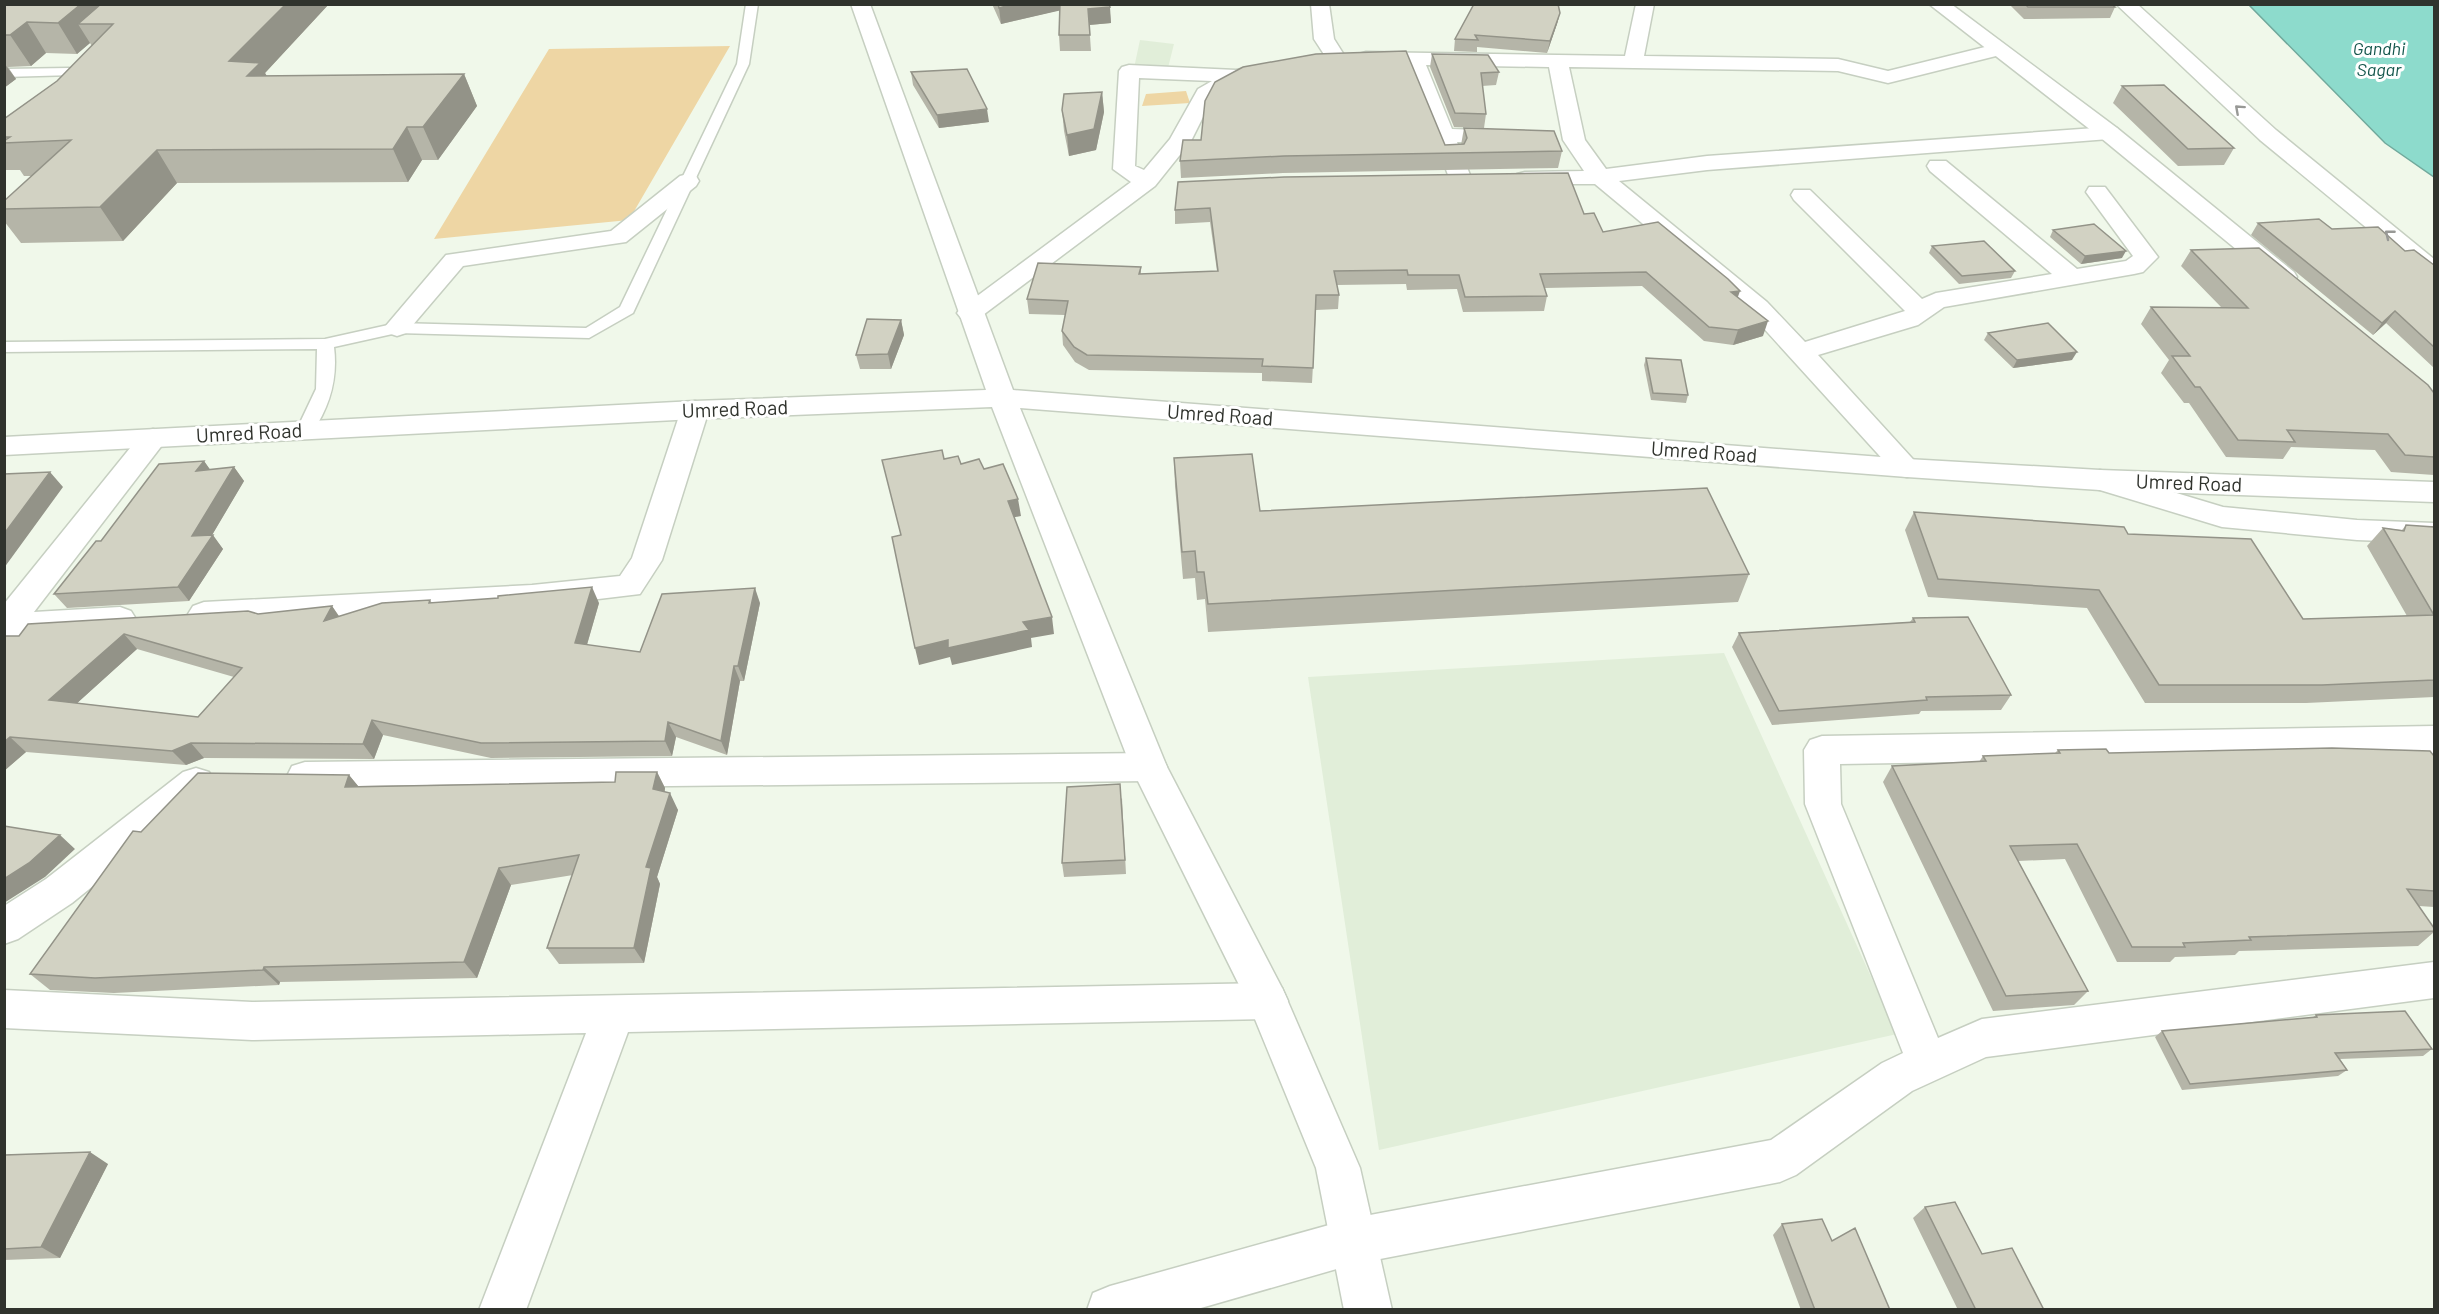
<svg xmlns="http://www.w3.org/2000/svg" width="2439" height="1314" viewBox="0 0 2439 1314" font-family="Barlow,sans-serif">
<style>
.built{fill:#e1eed9}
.green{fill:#eed6a4}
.water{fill:#8ddbcc;stroke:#71a99c;stroke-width:1.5}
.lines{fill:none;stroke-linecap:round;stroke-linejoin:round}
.lane-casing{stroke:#c6cfc1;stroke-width:3}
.street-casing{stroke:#c6cfc1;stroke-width:3}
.secondary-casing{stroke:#c6cfc1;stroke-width:3}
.lane{fill:#fff;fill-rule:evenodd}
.street{fill:#fff;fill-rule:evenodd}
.secondary{fill:#fff;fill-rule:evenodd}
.wall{fill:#b5b5a8;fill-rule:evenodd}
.shaded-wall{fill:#939388}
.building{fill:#d2d2c3;stroke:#939388;stroke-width:1.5;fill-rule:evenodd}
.oneway{stroke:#989996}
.labels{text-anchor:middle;stroke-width:6;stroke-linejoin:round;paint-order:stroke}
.far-water-label{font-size:18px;font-style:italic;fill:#15574d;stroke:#fff}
.street-label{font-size:20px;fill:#30332d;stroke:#fff}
</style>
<rect width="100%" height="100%" fill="#f0f8ea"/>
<path class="built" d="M 1140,40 L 1174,44 L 1168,68 L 1134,68 Z
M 1724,653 L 1897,1034 L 1379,1150 L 1308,677 Z"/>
<path class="green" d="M 730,46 L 629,220 L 434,239 L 549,49 Z
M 1186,91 L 1190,103 L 1142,106 L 1146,94 Z"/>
<path class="water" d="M 2249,5 L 2434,5 L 2434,177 L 2385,143 Z"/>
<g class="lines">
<defs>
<path id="lane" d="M 746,4 L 758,4 L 749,64 L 633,313 L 589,338 L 397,333 L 334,347 C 338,379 330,406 312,433 L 306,435 L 297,429 L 316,389 L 317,349 L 4,352 L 4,342 L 325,339 L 397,323 L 586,328 L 620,307 L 737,64 Z
M 69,68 L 75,72 L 74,75 L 4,77 L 4,69 Z"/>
<path id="street" d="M 1311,4 L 1329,4 L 1334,39 L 1346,58 L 1343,62 L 1329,62 L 1314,39 Z
M 1636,4 L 1654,4 L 1644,56 L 1838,59 L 1888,71 L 1997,44 L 2004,46 L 2007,50 L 2004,54 L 1888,83 L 1838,71 L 1569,67 L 1585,140 L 1606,169 L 1707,156 L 2109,127 L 2117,128 L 2120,133 L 2117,138 L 2109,139 L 1707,170 L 1619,181 L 1767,302 L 1805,342 L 1905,311 L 1794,200 L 1791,195 L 1794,190 L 1810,190 L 1922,299 L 1936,293 L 2052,274 L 1930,171 L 1927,166 L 1930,161 L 1946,161 L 2077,269 L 2126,261 L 2133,256 L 2086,192 L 2089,187 L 2105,187 L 2158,257 L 2143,272 L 2134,274 L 1944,307 L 1918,325 L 1818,355 L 1921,468 L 1917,475 L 1907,477 L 1897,475 L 1749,312 L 1595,184 L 1517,184 L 1514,179 L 1517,174 L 1525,172 L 1584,171 L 1563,140 L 1549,67 L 1426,65 L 1452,129 L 1506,131 L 1514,132 L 1517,137 L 1514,142 L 1506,143 L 1457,142 L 1472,180 L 1469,185 L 1453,185 L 1450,180 L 1406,65 L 1359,62 L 1356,58 L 1359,54 L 1366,52 L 1625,56 Z
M 1129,65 L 1236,70 L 1252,67 L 1259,69 L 1262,73 L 1259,77 L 1242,81 L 1213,97 L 1191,141 L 1155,186 L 979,318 L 970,321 L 961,318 L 957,313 L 961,308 L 1131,182 L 1113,169 L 1119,71 L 1122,67 ZM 1139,78 L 1212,81 L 1198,89 L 1170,139 L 1144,170 L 1135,166 Z
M 688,174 L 696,176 L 699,181 L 696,186 L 626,242 L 463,266 L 406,333 L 397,336 L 388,333 L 384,328 L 446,255 L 611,231 L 680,176 Z
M 695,401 L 705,404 L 709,410 L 662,560 L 640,594 L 532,607 L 204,626 L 193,622 L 188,614 L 193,606 L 204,602 L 532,585 L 620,576 L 632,558 L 681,410 L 685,404 Z
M 153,429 L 163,432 L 167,438 L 163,444 L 34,612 L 120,607 L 131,611 L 136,619 L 131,627 L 120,631 L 4,639 L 4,604 L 143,432 Z
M 2100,470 L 2223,507 L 2357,520 L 2434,523 L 2434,543 L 2357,540 L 2222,527 L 2090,487 L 2085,480 L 2090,473 Z
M 2434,726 L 2434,754 L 1840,764 L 1841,804 L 1938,1038 L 1982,1019 L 2434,962 L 2434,998 L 1986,1057 L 1912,1091 L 1796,1175 L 1780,1182 L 1354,1264 L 1194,1310 L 1087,1310 L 1093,1293 L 1110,1286 L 1354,1218 L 1771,1140 L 1882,1063 L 1903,1053 L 1805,804 L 1804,750 L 1810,740 L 1822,736 Z
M 1149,753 L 1162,757 L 1167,767 L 1162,777 L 1149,781 L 305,790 L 292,786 L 287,776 L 292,766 L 305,762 Z
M 196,768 L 209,772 L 214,782 L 209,792 L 72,903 L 18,939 L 4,944 L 4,906 L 46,879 L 183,772 Z
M 1268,983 L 1282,988 L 1288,1001 L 1282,1014 L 1268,1019 L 628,1032 L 526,1310 L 479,1310 L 586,1033 L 252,1040 L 4,1028 L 4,990 L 252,1002 Z"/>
<path id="secondary" d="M 851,4 L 870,4 L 1013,390 L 1907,459 L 2100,470 L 2434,482 L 2434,502 L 2100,490 L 1907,477 L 1020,408 L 1167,767 L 1282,988 L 1360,1168 L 1392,1310 L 1344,1310 L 1316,1168 L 1250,1007 L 1131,767 L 992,407 L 695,419 L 4,455 L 4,437 L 695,401 L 986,390 Z
M 1929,4 L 1951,4 L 2117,128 L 2294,272 L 2297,277 L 2294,282 L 2285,284 L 2276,282 L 2101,138 Z
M 2116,4 L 2137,4 L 2276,130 L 2434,259 L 2434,278 L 2425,276 L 2260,140 Z"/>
</defs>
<use href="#lane" class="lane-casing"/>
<use href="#street" class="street-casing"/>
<use href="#secondary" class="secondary-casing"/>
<use href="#lane" class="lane"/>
<use href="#street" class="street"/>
<use href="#secondary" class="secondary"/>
</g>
<path class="wall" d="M 4,4 L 329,4 L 265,73 L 267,76 L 464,74 L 477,106 L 438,160 L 422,160 L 408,182 L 177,183 L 123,241 L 21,243 L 4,221 L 4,201 L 32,176 L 24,176 L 20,170 L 4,170 L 4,119 L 57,81 L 92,46 L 90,43 L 77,54 L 46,53 L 31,66 L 8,67 L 16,79 L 4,88 Z
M 992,4 L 1109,4 L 1111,23 L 1089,25 L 1091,51 L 1060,51 L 1059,35 L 1060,10 L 1001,24 Z
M 2009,4 L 2112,4 L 2115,7 L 2110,18 L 2024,19 Z
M 1560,13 L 1557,24 L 1547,53 L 1477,47 L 1477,52 L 1454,51 L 1455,39 Z
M 1432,54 L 1499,72 L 1496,85 L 1482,86 L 1486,114 L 1484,128 L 1454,127 L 1430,67 Z
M 911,72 L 989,122 L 939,128 L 913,85 Z
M 2122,86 L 2234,148 L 2224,165 L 2178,166 L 2113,103 Z
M 1102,92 L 1104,112 L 1096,150 L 1069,156 L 1064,131 L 1062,110 Z
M 1464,128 L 1562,151 L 1558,168 L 1283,173 L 1181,178 L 1180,161 L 1461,145 Z
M 1178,182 L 1584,214 L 1603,232 L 1737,297 L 1763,336 L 1733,345 L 1704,341 L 1642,286 L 1545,288 L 1547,296 L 1544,311 L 1463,312 L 1457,289 L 1407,290 L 1406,284 L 1337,285 L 1339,295 L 1338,309 L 1316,310 L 1312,383 L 1262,381 L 1262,373 L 1089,370 L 1075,362 L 1063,345 L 1062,331 L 1065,315 L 1029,314 L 1027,299 L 1141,267 L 1141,274 L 1217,271 L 1210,222 L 1175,224 L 1175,210 Z
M 2258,223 L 2332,229 L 2405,251 L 2434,265 L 2434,368 L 2386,323 L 2373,335 L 2251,235 Z
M 2053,230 L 2122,258 L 2081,264 L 2050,237 Z
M 1932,246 L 2015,271 L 2011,278 L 1959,284 L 1929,253 Z
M 2191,250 L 2434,393 L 2434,475 L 2391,472 L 2375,450 L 2291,447 L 2283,459 L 2226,457 L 2189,403 L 2184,403 L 2161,373 L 2169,360 L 2141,324 L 2151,307 L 2221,307 L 2181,266 Z
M 901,320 L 904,335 L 891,369 L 860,369 L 856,355 Z
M 1988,333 L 2072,360 L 2013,368 L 1984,340 Z
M 1646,358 L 1688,395 L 1686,403 L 1651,400 L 1644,365 Z
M 1174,458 L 1260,511 L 1749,574 L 1738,602 L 1208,632 L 1205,599 L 1197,600 L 1195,578 L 1183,579 L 1175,486 Z
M 204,461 L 210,470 L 234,467 L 244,481 L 212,535 L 223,549 L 189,601 L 67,608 L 54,594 L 101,541 Z
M 1914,512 L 2128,534 L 2303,619 L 2407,616 L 2367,546 L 2383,528 L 2402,530 L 2406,525 L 2434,527 L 2434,697 L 2306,703 L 2145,703 L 2087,608 L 1928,597 L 1905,530 Z
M 430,600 L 432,603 L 599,603 L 587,645 L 640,652 L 760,603 L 744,681 L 740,681 L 727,755 L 676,737 L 672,756 L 491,758 L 383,735 L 374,759 L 204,758 L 186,765 L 26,752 L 4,771 L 4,636 L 19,636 L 258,614 L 332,606 L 339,616 ZM 137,649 L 234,677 L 198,717 L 77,703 Z
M 1913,618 L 2011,695 L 2001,710 L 1921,711 L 1919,714 L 1772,725 L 1732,647 L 1739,633 L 1910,622 Z
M 2058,750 L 2109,753 L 2434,756 L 2434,907 L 2419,906 L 2434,928 L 2434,932 L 2418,946 L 2239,951 L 2235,955 L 2175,957 L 2170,962 L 2117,962 L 2065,859 L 2018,861 L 2088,991 L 2074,1005 L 1993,1011 L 1883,782 L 1892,766 L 1979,762 L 1983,756 L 2055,753 Z
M 657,772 L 665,788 L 665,792 L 678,810 L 657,877 L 660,884 L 644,963 L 559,964 L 547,948 L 573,875 L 511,885 L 477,978 L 280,982 L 279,985 L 114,993 L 50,990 L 30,974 L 141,832 L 349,775 L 358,786 L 615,782 Z
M 1122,798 L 1126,874 L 1064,877 L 1062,863 Z
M 2316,1015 L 2432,1049 L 2423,1056 L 2340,1059 L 2347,1070 L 2338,1076 L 2182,1090 L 2155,1037 L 2162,1031 L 2312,1018 Z
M 4,1156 L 108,1164 L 60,1258 L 4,1260 Z
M 1925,1207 L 1982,1254 L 2044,1310 L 1958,1310 L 1913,1218 Z
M 1782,1224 L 1832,1241 L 1890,1310 L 1801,1310 L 1773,1235 Z"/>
<path class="shaded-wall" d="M 81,4 L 134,4 L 78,24 L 90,43 L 77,54 L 58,23 Z
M 286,4 L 329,4 L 265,73 L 277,95 L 247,93 L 229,61 Z
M 1013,4 L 1061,4 L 1062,10 L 1001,24 L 999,8 Z
M 1110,7 L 1111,23 L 1089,25 L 1091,51 L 1088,9 Z
M 1560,13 L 1557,24 L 1547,53 L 1550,41 Z
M 27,22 L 46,53 L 31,66 L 10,35 Z
M 4,63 L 16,79 L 4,88 Z
M 464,74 L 477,106 L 438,160 L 423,127 Z
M 1102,92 L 1104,112 L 1096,150 L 1069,156 L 1067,135 Z
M 987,109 L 989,122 L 939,128 L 937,115 Z
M 407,127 L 422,160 L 408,182 L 393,149 Z
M 157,150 L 177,183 L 123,241 L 100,207 Z
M 2126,251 L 2122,258 L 2081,264 L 2085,256 Z
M 1740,291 L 1735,305 L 1731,292 Z
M 2395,311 L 2386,323 L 2373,335 L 2382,323 Z
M 901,320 L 904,335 L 891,369 L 888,354 Z
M 1768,321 L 1763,336 L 1733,345 L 1738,330 Z
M 2077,352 L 2072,360 L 2013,368 L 2017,360 Z
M 204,461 L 214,475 L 196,471 Z
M 234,467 L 244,481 L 205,547 L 213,535 L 223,549 L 189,601 L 178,587 L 192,536 Z
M 50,472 L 63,487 L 4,568 L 4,534 Z
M 1018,499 L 1021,516 L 1011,518 L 1008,501 Z
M 592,587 L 599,603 L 583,658 L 575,643 Z
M 755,588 L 760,603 L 744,681 L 738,666 Z
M 332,606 L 342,621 L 324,621 Z
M 1052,617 L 1054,634 L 1031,638 L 1032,647 L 952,665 L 950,657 L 919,665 L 915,648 L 1023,622 Z
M 124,634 L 137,649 L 64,715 L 49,700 Z
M 734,666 L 740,681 L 727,755 L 721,741 Z
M 372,720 L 383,735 L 374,759 L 363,744 Z
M 668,722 L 676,737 L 672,756 L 665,741 Z
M 10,737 L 26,752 L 4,771 L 4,742 Z
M 191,743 L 204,758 L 186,765 L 172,751 Z
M 657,772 L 665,788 L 662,806 L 653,789 Z
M 349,775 L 363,792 L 345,787 Z
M 670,793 L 678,810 L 657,877 L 660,884 L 644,963 L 634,948 L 646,867 Z
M 60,835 L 75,849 L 45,877 L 4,903 L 4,879 Z
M 499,868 L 511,885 L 477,978 L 464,962 Z
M 264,967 L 280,982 L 279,985 L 263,970 Z
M 90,1152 L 108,1164 L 60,1258 L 41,1247 Z"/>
<path class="building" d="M 4,4 L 81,4 L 58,23 L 27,22 L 10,35 L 4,35 Z
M 101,4 L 286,4 L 229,61 L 260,63 L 247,76 L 464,74 L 423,127 L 407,127 L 393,149 L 157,150 L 100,207 L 4,209 L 4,201 L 71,140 L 4,143 L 4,141 L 10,137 L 4,137 L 4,119 L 57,81 L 113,24 L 78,24 Z
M 998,4 L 1013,4 L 999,8 Z
M 1060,4 L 1109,4 L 1110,7 L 1088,9 L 1090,35 L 1059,35 Z
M 1474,4 L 1558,4 L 1560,13 L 1550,41 L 1475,35 L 1478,40 L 1455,39 Z
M 2025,4 L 2112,4 L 2115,7 L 2028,7 Z
M 1406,51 L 1445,145 L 1464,144 L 1467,138 L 1464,128 L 1554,131 L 1562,151 L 1284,156 L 1180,161 L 1183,140 L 1201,140 L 1205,101 L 1215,82 L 1243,67 L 1316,54 Z
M 1432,54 L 1488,55 L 1499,72 L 1481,73 L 1486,114 L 1455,113 Z
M 967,69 L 987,109 L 937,115 L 911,72 Z
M 2164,85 L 2234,148 L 2188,149 L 2122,86 Z
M 1102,92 L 1094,129 L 1067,135 L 1062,110 L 1064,94 Z
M 1568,173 L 1584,214 L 1594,213 L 1603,232 L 1658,222 L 1728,279 L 1740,291 L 1731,292 L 1768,321 L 1738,330 L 1709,327 L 1646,272 L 1540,274 L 1547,296 L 1465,297 L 1459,275 L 1408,275 L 1407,270 L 1334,271 L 1339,295 L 1316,295 L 1313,368 L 1262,366 L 1263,359 L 1087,355 L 1074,347 L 1062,331 L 1068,301 L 1027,299 L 1038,263 L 1141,267 L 1139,274 L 1218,271 L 1210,208 L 1175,210 L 1178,182 L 1284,177 Z
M 2319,219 L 2332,229 L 2378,227 L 2405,251 L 2414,250 L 2434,265 L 2434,347 L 2395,311 L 2382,323 L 2258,223 Z
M 2094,224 L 2126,251 L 2085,256 L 2053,230 Z
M 1984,241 L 2015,271 L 1962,276 L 1932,246 Z
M 2259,248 L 2428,385 L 2434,393 L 2434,457 L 2405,455 L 2388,434 L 2287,430 L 2295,442 L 2238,440 L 2200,387 L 2195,387 L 2172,356 L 2190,356 L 2151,307 L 2248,308 L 2191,250 Z
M 867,319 L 901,320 L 888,354 L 856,355 Z
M 2048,323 L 2077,352 L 2017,360 L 1988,333 Z
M 1646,358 L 1681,360 L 1688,395 L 1653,393 Z
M 942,450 L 944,459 L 958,456 L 961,464 L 979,459 L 984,469 L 1003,464 L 1018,499 L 1008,501 L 1052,617 L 1023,622 L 1029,630 L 948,648 L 948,640 L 915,648 L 892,537 L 901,535 L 882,460 Z
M 1252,454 L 1260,511 L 1707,488 L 1749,574 L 1208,604 L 1204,572 L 1197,572 L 1195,551 L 1182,552 L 1174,458 Z
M 204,461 L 196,471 L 234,467 L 192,536 L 213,535 L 178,587 L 54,594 L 96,541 L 101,541 L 159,464 Z
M 50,472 L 4,534 L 4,474 Z
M 1914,512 L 2124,527 L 2128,534 L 2251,539 L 2303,619 L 2434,615 L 2383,528 L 2404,531 L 2406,525 L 2434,527 L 2434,680 L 2322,685 L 2159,685 L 2099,590 L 1938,579 Z
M 592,587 L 575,643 L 640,652 L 662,594 L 755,588 L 738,666 L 734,666 L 721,741 L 668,722 L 665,741 L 481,743 L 372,720 L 363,744 L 191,743 L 172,751 L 10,737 L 4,742 L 4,636 L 19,636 L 28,624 L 248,611 L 258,614 L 332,606 L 324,621 L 382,603 L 430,600 L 429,603 L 498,598 L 498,596 ZM 124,634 L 242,668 L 198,717 L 49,700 Z
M 1968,617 L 2011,695 L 1926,697 L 1927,700 L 1779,711 L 1739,633 L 1915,622 L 1913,618 Z
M 2332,748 L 2430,751 L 2434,756 L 2434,891 L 2407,889 L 2434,928 L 2434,931 L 2249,937 L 2251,940 L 2183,943 L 2185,947 L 2132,947 L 2077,844 L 2010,846 L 2088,991 L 2006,996 L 1892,766 L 1986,761 L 1983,756 L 2060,753 L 2058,750 L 2106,749 L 2109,753 Z
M 616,772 L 657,772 L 653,789 L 670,793 L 646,867 L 651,868 L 634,948 L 547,948 L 579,855 L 499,868 L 464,962 L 264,967 L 263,970 L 95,978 L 30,974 L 133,831 L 141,832 L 198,773 L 349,775 L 345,787 L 615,782 Z
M 1120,784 L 1125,860 L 1062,863 L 1067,787 Z
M 4,826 L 60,835 L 29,863 L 4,879 Z
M 2405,1011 L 2432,1049 L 2335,1053 L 2347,1070 L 2190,1084 L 2162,1031 L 2317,1017 L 2316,1015 Z
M 90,1152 L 41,1247 L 4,1249 L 5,1155 Z
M 1955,1202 L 1982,1254 L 2012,1248 L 2044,1310 L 1976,1310 L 1925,1207 Z
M 1822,1219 L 1832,1241 L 1855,1228 L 1890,1310 L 1815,1310 L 1782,1224 Z"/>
<defs><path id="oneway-chevron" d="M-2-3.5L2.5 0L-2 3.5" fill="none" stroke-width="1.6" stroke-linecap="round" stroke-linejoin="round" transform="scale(1.5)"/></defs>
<g class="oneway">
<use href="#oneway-chevron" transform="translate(2239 109) rotate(-138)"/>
<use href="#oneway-chevron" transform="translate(2389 234) rotate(-141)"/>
</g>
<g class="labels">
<g class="far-water-label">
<text x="2379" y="55">Gandhi<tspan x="2379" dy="21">Sagar</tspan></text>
</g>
<g class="street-label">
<text transform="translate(735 409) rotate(-2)" y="7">Umred Road</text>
<text transform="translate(1220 415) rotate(4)" y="7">Umred Road</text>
<text transform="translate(249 433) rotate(-3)" y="7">Umred Road</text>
<text transform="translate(1704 452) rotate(4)" y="7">Umred Road</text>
<text transform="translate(2189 483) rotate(2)" y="7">Umred Road</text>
</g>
</g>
<rect width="2439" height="1314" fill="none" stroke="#30332d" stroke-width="12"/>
</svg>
